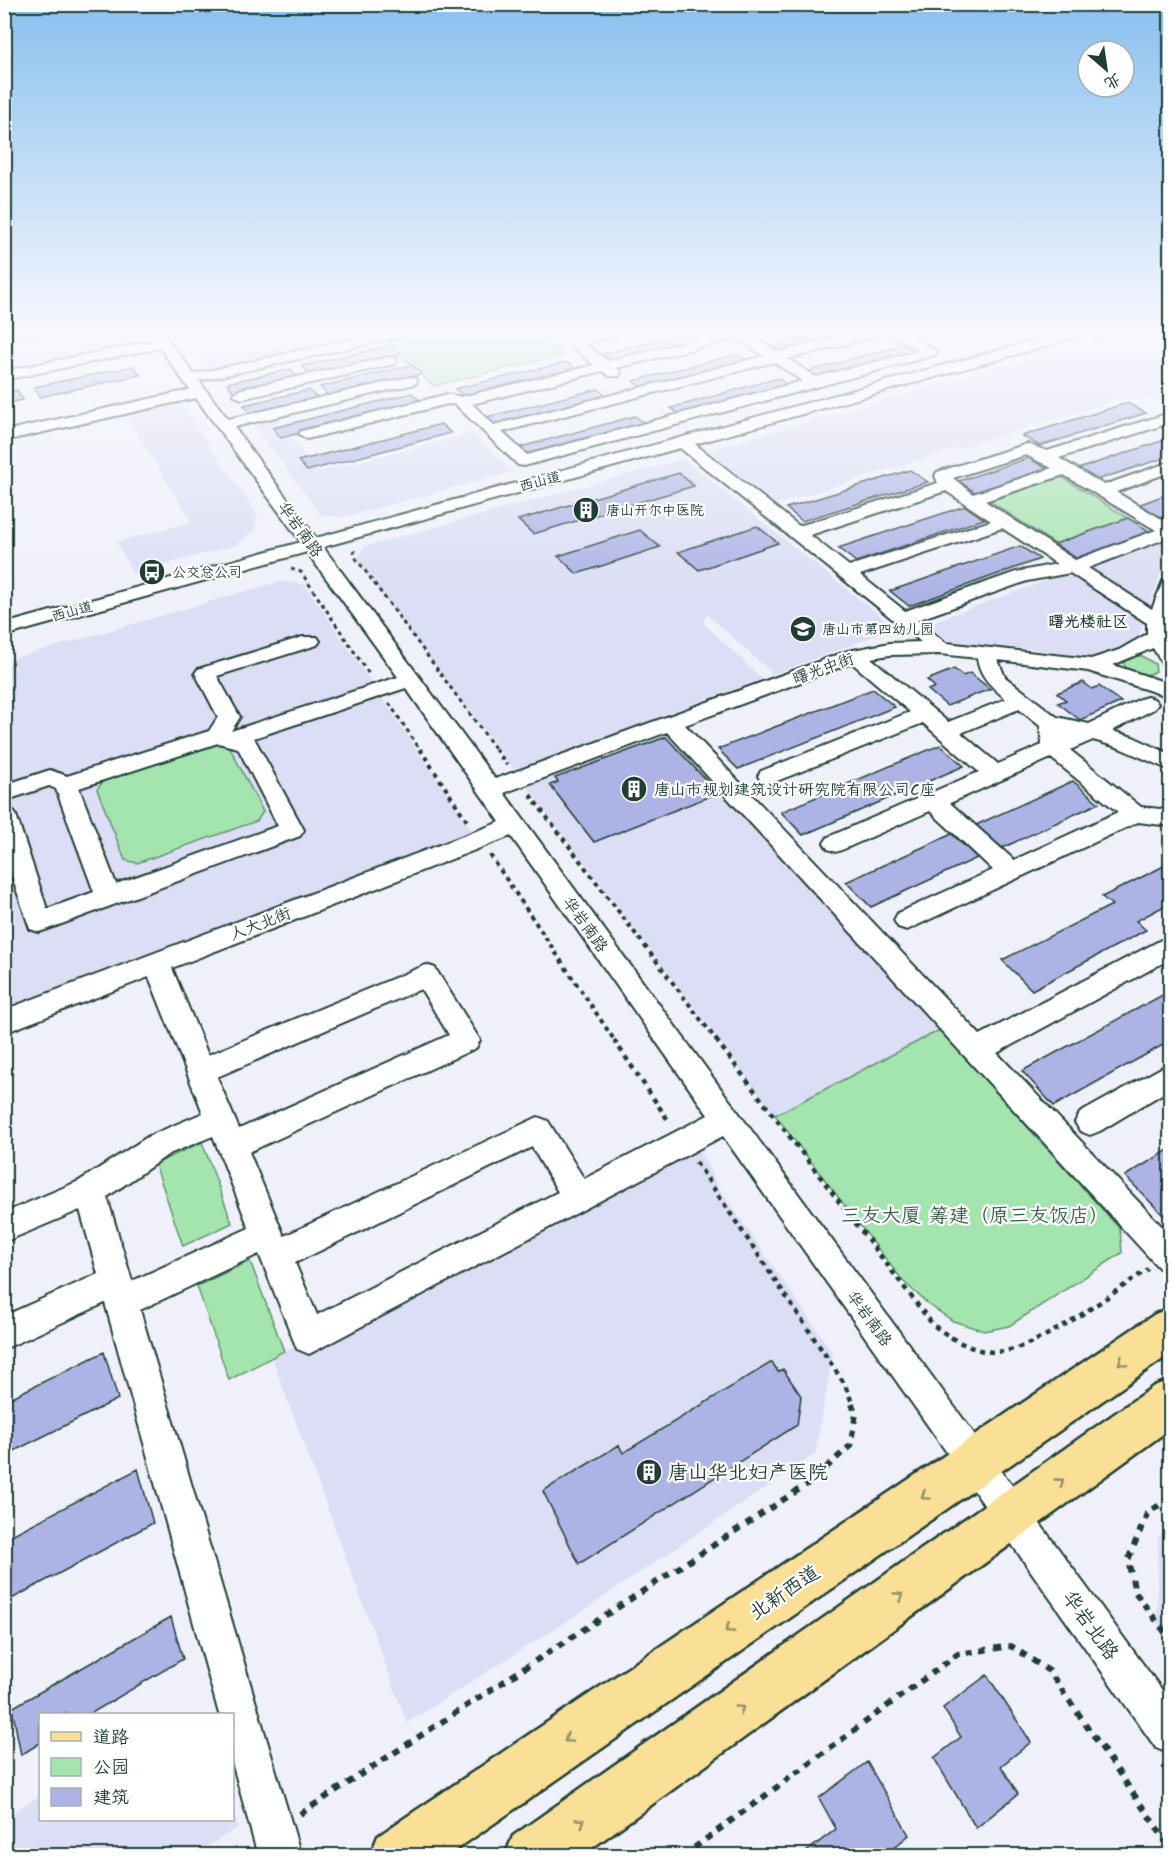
<svg xmlns="http://www.w3.org/2000/svg" width="1175" height="1860" viewBox="0 0 1175 1860" font-family="Kalam,'LXGW WenKai TC',sans-serif">
<style>
.built{fill:#dbdef4}
.green{fill:#a4e5af;stroke:#629172;stroke-width:1.5}
.building{fill:#adb4e5;stroke:#1f3d34;stroke-width:1.5}
.lines{fill:none;stroke-linecap:round;stroke-linejoin:round}
.minor-casing{stroke:#1f3d34;stroke-width:4}
.major-casing{stroke:#1f3d34;stroke-width:5}
.path-far4{stroke:#1f3d34;stroke-width:2;stroke-dasharray:3 3;stroke-linecap:butt}
.path-far3{stroke:#1f3d34;stroke-width:3;stroke-dasharray:4 4;stroke-linecap:butt}
.path-far2{stroke:#1f3d34;stroke-width:4;stroke-dasharray:4.5 4.5;stroke-linecap:butt}
.path-far1{stroke:#1f3d34;stroke-width:4.5;stroke-dasharray:5 5;stroke-linecap:butt}
.path{stroke:#1f3d34;stroke-width:6;stroke-dasharray:7 7;stroke-linecap:butt}
.minor{fill:#fff;fill-rule:evenodd}
.major{fill:#f9e096;fill-rule:evenodd}
.oneway{stroke:#8c8e65}
.labels{text-anchor:middle;stroke-width:4.5;stroke-linejoin:round;paint-order:stroke}
.far-street-label{font-size:14px;fill:#1f3d34;stroke:#fff}
.far-poi-label{font-size:14px;fill:#1f3d34;stroke:#fff;text-anchor:start}
.street-label{font-size:16px;fill:#1f3d34;stroke:#fff}
.far-quarter-label{font-size:16px;font-weight:bold;fill:#1f3d34;stroke:#fff}
.poi-label{font-size:16px;fill:#1f3d34;stroke:#fff;text-anchor:start}
.near-park-label{font-size:20px;fill:#3a5f4d;stroke:#fff}
.near-poi-label{font-size:20px;fill:#1f3d34;stroke:#fff;text-anchor:start}
.near-street-label{font-size:20px;fill:#1f3d34;stroke:#fff}
</style>
<rect width="100%" height="100%" fill="#eff0fa"/>
<filter id="ink" filterUnits="userSpaceOnUse"><feTurbulence type="fractalNoise" baseFrequency=".0167" numOctaves="2"/><feDisplacementMap in="SourceGraphic" scale="12" xChannelSelector="R" yChannelSelector="G"/><feConvolveMatrix kernelMatrix="1 2 1 2 8 2 1 2 1" color-interpolation-filters="sRGB"/></filter>
<g filter="url(#ink)">
<path class="built" d="M 4,333 L 132,333 L 139,343 L 5,372 Z
M 184,333 L 334,333 L 343,343 L 213,371 Z
M 1116,335 L 1154,336 L 1170,344 L 1170,398 L 1164,400 L 1123,398 L 777,504 L 707,450 Z
M 178,401 L 258,515 L 253,531 L 234,546 L 133,573 L 116,542 L 192,522 L 125,414 Z
M 274,416 L 317,472 L 473,433 L 513,472 L 343,517 L 321,515 L 251,422 Z
M 683,459 L 888,622 L 875,636 L 773,674 L 707,614 L 703,623 L 762,679 L 652,719 L 940,1030 L 775,1115 L 356,561 L 364,547 Z
M 1170,536 L 1170,547 L 1138,639 L 1089,660 L 1035,649 L 951,643 L 927,624 Z
M 278,582 L 298,583 L 306,586 L 473,832 L 5,1010 L 5,661 Z
M 695,1142 L 717,1185 L 833,1353 L 815,1454 L 592,1605 L 407,1723 L 272,1358 Z
M 1170,1529 L 1170,1641 L 1157,1623 L 1158,1538 Z
M 40,1796 L 40,1820 L 232,1820 L 233,1808 L 238,1827 L 194,1855 L 5,1855 L 5,1817 Z"/>
<path class="green" d="M 429,333 L 536,333 L 563,355 L 433,386 L 389,342 Z
M 1050,470 L 1128,518 L 1055,544 L 978,493 Z
M 1131,656 L 1142,656 L 1155,664 L 1156,671 C 1145,678 1128,675 1123,662 Z
M 217,743 L 229,746 L 263,812 L 257,821 L 137,863 L 125,860 L 97,789 L 104,780 Z
M 940,1030 L 1120,1229 L 1122,1253 L 1009,1326 L 984,1331 L 953,1321 L 928,1304 L 903,1281 L 775,1115 Z
M 202,1142 L 232,1223 L 183,1246 L 155,1164 Z
M 250,1261 L 284,1351 L 229,1380 L 197,1286 Z"/>
<path class="building" d="M 4,333 L 49,333 L 4,342 Z
M 688,333 L 711,333 L 717,337 L 613,363 L 602,354 Z
M 821,333 L 866,333 L 785,354 L 771,346 Z
M 906,344 L 921,353 L 823,380 L 809,371 Z
M 393,345 L 401,354 L 310,375 L 302,366 Z
M 738,354 L 751,363 L 646,391 L 633,381 Z
M 567,362 L 579,371 L 466,399 L 455,389 Z
M 412,365 L 422,374 L 328,396 L 320,387 Z
M 134,366 L 140,375 L 40,397 L 34,387 Z
M 291,369 L 298,377 L 234,392 L 227,383 Z
M 778,378 L 792,388 L 685,418 L 671,408 Z
M 598,389 L 610,398 L 494,429 L 483,418 Z
M 17,390 L 23,400 L 4,404 L 4,393 Z
M 309,390 L 317,398 L 251,414 L 244,405 Z
M 412,393 L 421,402 L 281,438 L 273,428 Z
M 1127,403 L 1146,413 L 1040,446 L 1022,436 Z
M 635,416 L 648,426 L 529,459 L 517,448 Z
M 441,424 L 451,433 L 307,471 L 298,461 Z
M 1170,438 L 1170,456 L 1097,480 L 1078,469 Z
M 1029,458 L 1049,470 L 978,494 L 959,481 Z
M 910,470 L 928,482 L 802,521 L 786,508 Z
M 679,473 L 694,486 L 533,534 L 518,520 Z
M 1170,493 L 1170,513 L 1159,518 L 1138,505 Z
M 965,506 L 984,519 L 856,562 L 838,548 Z
M 1128,518 L 1151,532 L 1076,558 L 1055,544 Z
M 757,526 L 778,543 L 699,570 L 678,552 Z
M 640,530 L 660,547 L 577,574 L 558,556 Z
M 1020,546 L 1040,559 L 909,606 L 890,591 Z
M 954,669 L 963,676 L 970,673 L 990,689 L 947,706 L 928,690 L 935,687 L 927,680 Z
M 1083,682 L 1092,689 L 1099,686 L 1121,702 L 1080,720 L 1058,703 L 1066,700 L 1057,693 Z
M 873,689 L 895,707 L 738,769 L 718,749 Z
M 666,737 L 718,793 L 594,842 L 550,785 L 558,782 L 555,778 Z
M 940,745 L 964,766 L 803,835 L 781,812 Z
M 1073,781 L 1099,803 L 1002,848 L 976,825 Z
M 952,834 L 977,858 L 871,907 L 846,882 Z
M 1168,864 L 1170,866 L 1170,903 L 1136,921 L 1146,930 L 1032,990 L 1002,960 L 1112,905 L 1102,897 Z
M 1170,991 L 1170,1041 L 1054,1106 L 1022,1071 Z
M 1170,1149 L 1170,1211 L 1163,1215 L 1125,1176 Z
M 104,1352 L 118,1399 L 4,1456 L 4,1401 Z
M 772,1362 L 778,1372 L 783,1369 L 801,1396 L 797,1425 L 579,1564 L 543,1491 L 619,1445 L 623,1453 Z
M 138,1469 L 153,1523 L 4,1603 L 4,1539 Z
M 171,1617 L 183,1659 L 90,1714 L 40,1714 L 40,1743 L 21,1755 L 12,1708 Z
M 987,1675 L 1031,1742 L 1001,1766 L 1018,1794 L 976,1828 L 934,1758 L 961,1737 L 943,1708 Z
M 867,1762 L 909,1835 L 884,1856 L 808,1856 L 806,1852 L 836,1829 L 819,1798 Z"/>
<g class="lines">
<defs>
<path id="minor" d="M 149,333 L 163,333 L 194,374 L 380,333 L 406,333 L 399,337 L 199,381 L 228,419 L 410,377 L 415,378 L 417,381 L 415,384 L 234,427 L 316,538 L 1061,333 L 1084,333 L 1082,336 L 695,444 L 799,526 L 938,483 L 935,476 L 937,472 L 1021,446 L 1027,444 L 1047,451 L 1170,413 L 1170,423 L 1059,458 L 1104,485 L 1170,462 L 1170,472 L 1116,492 L 1170,524 L 1170,537 L 1088,568 L 1152,609 L 1163,581 L 1170,579 L 1170,610 L 1167,621 L 1167,636 L 1170,643 L 1170,667 L 1163,665 L 1153,648 L 1113,665 L 1170,684 L 1170,697 L 1088,671 L 998,660 L 1005,677 L 1057,717 L 1089,724 L 1140,699 L 1147,697 L 1154,699 L 1158,704 L 1154,709 L 1112,731 L 1133,737 L 1170,754 L 1170,770 L 1117,747 L 1093,740 L 1070,750 L 1141,807 L 1170,810 L 1170,826 L 1138,822 L 907,930 L 898,927 L 894,920 L 898,913 L 993,870 L 930,811 L 844,849 L 836,852 L 828,849 L 824,843 L 828,837 L 979,772 L 923,723 L 777,781 L 769,784 L 761,781 L 758,776 L 761,771 L 910,712 L 852,663 L 685,725 L 980,1035 L 1161,940 L 1170,937 L 1170,959 L 997,1053 L 1170,1235 L 1170,1272 L 1159,1268 L 667,732 L 504,793 L 1170,1701 L 1170,1754 L 1156,1748 L 723,1136 L 309,1354 L 297,1349 L 259,1254 L 140,1310 L 301,1856 L 258,1856 L 232,1762 L 232,1714 L 219,1714 L 105,1303 L 4,1349 L 4,1316 L 98,1274 L 80,1210 L 4,1242 L 4,1213 L 79,1181 L 149,1136 L 203,1113 L 149,977 L 4,1033 L 4,1010 L 500,822 L 406,688 L 254,738 L 304,830 L 300,836 L 48,929 L 39,932 L 30,929 L 4,853 L 4,807 L 12,809 L 16,815 L 47,909 L 94,892 L 56,789 L 49,786 L 4,801 L 4,785 L 50,770 L 67,776 L 209,731 L 218,717 L 195,673 L 198,669 L 303,637 L 317,637 L 320,641 L 317,645 L 217,676 L 240,717 L 231,731 L 398,677 L 307,552 L 4,636 L 4,624 L 301,542 L 196,398 L 4,441 L 4,431 L 190,390 L 160,348 L 4,380 L 4,371 L 154,341 ZM 680,448 L 921,642 L 890,643 L 848,651 L 495,779 L 323,547 ZM 1026,455 L 1052,468 L 973,494 L 953,478 ZM 1064,475 L 1156,530 L 1075,560 L 985,501 ZM 946,491 L 991,521 L 849,566 L 810,535 ZM 1002,528 L 1057,564 L 1016,572 L 905,611 L 860,575 ZM 1070,573 L 1147,623 L 1147,634 L 1119,650 L 1091,659 L 946,643 L 917,620 L 1027,581 ZM 940,654 L 977,658 C 980,677 992,687 1006,699 L 948,722 L 871,658 L 890,655 ZM 1019,709 L 1040,726 L 1042,745 L 998,764 L 961,733 ZM 218,743 L 238,748 L 278,826 L 116,884 L 79,788 ZM 1051,758 L 1118,812 L 1014,860 L 950,803 ZM 511,836 L 708,1115 L 584,1179 L 548,1121 L 538,1117 L 284,1236 L 249,1152 L 476,1048 L 480,1040 L 435,968 L 426,965 L 208,1055 L 172,968 ZM 421,989 L 449,1035 L 239,1129 L 217,1077 ZM 213,1136 L 249,1228 L 132,1281 L 107,1197 L 169,1154 ZM 532,1147 L 558,1192 L 317,1315 L 295,1263 Z
M 556,333 L 572,333 L 577,337 L 594,333 L 619,333 L 617,336 L 585,344 L 608,361 L 723,333 L 748,333 L 778,352 L 855,333 L 878,333 L 876,336 L 788,359 L 816,377 L 918,351 L 890,333 L 907,333 L 937,352 L 935,355 L 524,466 L 518,465 L 456,405 L 448,404 L 307,439 L 299,434 L 301,431 L 448,394 L 461,397 L 594,365 ZM 736,338 L 764,356 L 494,425 L 472,404 L 603,371 L 609,376 L 619,376 L 621,373 L 617,368 ZM 774,362 L 802,381 L 527,455 L 502,432 Z
M 390,357 L 395,358 L 397,361 L 395,364 L 241,399 L 233,394 L 241,389 Z
M 1170,1063 L 1170,1089 L 1100,1131 L 1090,1135 L 1080,1131 L 1075,1122 L 1080,1113 Z"/>
<path id="major" d="M 1170,1308 L 1170,1354 L 447,1856 L 370,1856 L 378,1836 L 1155,1314 Z
M 1170,1380 L 1170,1429 L 581,1856 L 505,1856 L 513,1836 L 1154,1386 Z"/>
</defs>
<use href="#minor" class="minor-casing"/>
<use href="#major" class="major-casing"/>
<path class="path-far4" d="M 1153,333 L 1170,341
M 1093,341 L 1121,333"/>
<path class="path-far3" d="M 356,551 L 354,552 L 355,557 L 497,751
M 291,569 L 301,572 L 369,674
M 389,703 L 421,751"/>
<path class="path-far2" d="M 420,749 L 469,824
M 495,749 L 507,765
M 530,795 L 717,1041
M 490,855 L 615,1041"/>
<path class="path-far1" d="M 614,1040 L 670,1123
M 716,1040 L 933,1325 C 951,1338 972,1352 995,1352 C 1038,1351 1112,1293 1148,1269
M 696,1162 L 844,1383 L 853,1405"/>
<path class="path" d="M 1170,1497 L 1147,1514 L 1128,1560 L 1135,1592 L 1170,1639
M 300,1814 L 809,1483 L 850,1446 L 856,1414 L 852,1404
M 237,1856 L 246,1849
M 683,1856 L 958,1654 L 1011,1646 L 1049,1671 L 1170,1847"/>
<use href="#minor" class="minor"/>
<use href="#major" class="major"/>
</g>
<defs><path id="oneway-chevron" d="M-2-3.5L2.5 0L-2 3.5" fill="none" stroke-width="1.6" stroke-linecap="round" stroke-linejoin="round" transform="scale(1.5)"/></defs>
<g class="oneway">
<use href="#oneway-chevron" transform="translate(1122 1362) rotate(146)"/>
<use href="#oneway-chevron" transform="translate(1060 1482) rotate(-36)"/>
<use href="#oneway-chevron" transform="translate(925 1496) rotate(146)"/>
<use href="#oneway-chevron" transform="translate(899 1596) rotate(-35)"/>
<use href="#oneway-chevron" transform="translate(729 1629) rotate(146)"/>
<use href="#oneway-chevron" transform="translate(740 1709) rotate(-35)"/>
<use href="#oneway-chevron" transform="translate(568 1739) rotate(146)"/>
<use href="#oneway-chevron" transform="translate(581 1822) rotate(-35)"/>
</g>
</g>
<linearGradient id="sky" x2="0" y2="1"><stop stop-color="#89c0ef"/><stop offset="0.56" stop-color="#f8f8fd"/><stop offset="1" stop-color="#f8f8fd" stop-opacity="0"/></linearGradient>
<rect width="1175" height="593" fill="url(#sky)"/>
<defs>
<symbol id="building-disc" viewBox="-11 -11 22 22"><circle r="9.5" fill="#1f3d34" stroke="#fff"/><path d="M-4-6H4V6H1V3H-1V6H-4ZM-2.5-4.3h1.7v1.8h-1.7ZM.8-4.3h1.7v1.8H.8ZM-2.5-1h1.7V.8h-1.7ZM.8-1h1.7V.8H.8Z" fill="#fff"/></symbol>
<symbol id="bus-disc" viewBox="-11 -11 22 22"><circle r="9.5" fill="#1f3d34" stroke="#fff"/><path d="M-5-6H5V4H4V6H2V4H-2V6H-4V4H-5ZM-3.5-4V0h7V-4ZM-3.5 1.2v1.5H-2V1.2ZM2 1.2v1.5H3.5V1.2Z" fill="#fff"/></symbol>
<symbol id="school-disc" viewBox="-11 -11 22 22"><circle r="9.5" fill="#1f3d34" stroke="#fff"/><path d="M0-5L7-2L0 1L-7-2ZM-4 1L0 2.5L4 1V4Q0 6-4 4Z" fill="#fff"/></symbol>
</defs>
<g fill-rule="evenodd">
<use href="#building-disc" x="571" y="495" width="30" height="30"/>
<use href="#bus-disc" x="137" y="557" width="30" height="30"/>
<use href="#school-disc" x="788" y="614" width="30" height="30"/>
<use href="#building-disc" x="619" y="774" width="30" height="30"/>
<use href="#building-disc" x="634" y="1457" width="30" height="30"/>
</g>
<g class="labels">
<g class="far-street-label">
<text transform="translate(540 481) rotate(-15)" y="5">西山道</text>
<text transform="translate(72 611) rotate(-16)" y="5">西山道</text>
</g>
<g class="far-poi-label">
<text x="606" y="515">唐山开尔中医院</text>
<text x="172" y="577">公交总公司</text>
<text x="822" y="634">唐山市第四幼儿园</text>
</g>
<g class="street-label">
<text transform="translate(301 529) rotate(54)" y="6">华岩南路</text>
<text transform="translate(823 668) rotate(-20)" y="6">曙光中街</text>
<text transform="translate(260 923) rotate(-21)" y="6">人大北街</text>
<text transform="translate(586 924) rotate(54)" y="6">华岩南路</text>
<text transform="translate(870 1318) rotate(54)" y="6">华岩南路</text>
</g>
<g class="far-quarter-label">
<text x="1088" y="627">曙光楼社区</text>
</g>
<g class="poi-label">
<text x="654" y="795">唐山市规划建筑设计研究院有限公司C座</text>
</g>
<g class="near-park-label">
<text x="975" y="1222">三友大厦 筹建（原三友饭店）</text>
</g>
<g class="near-poi-label">
<text x="668" y="1479">唐山华北妇产医院</text>
</g>
<g class="near-street-label">
<text transform="translate(784 1592) rotate(-34)" y="7">北新西道</text>
<text transform="translate(1091 1625) rotate(54)" y="7">华岩北路</text>
</g>
</g>
<rect width="1175" height="1860" fill="none" stroke="#fff" stroke-width="24"/>
<rect x="12" y="12" width="1151" height="1836" fill="none" stroke="#1f3d34" stroke-width="2" filter="url(#ink)"/>
<rect x="39" y="1713" width="195" height="108" fill="#ffffff" stroke="#a5b1ae" stroke-width="1.5"/>
<rect x="51" y="1732" width="30" height="9" fill="#f9e096" stroke="#a5b1ae" stroke-width="1.5"/>
<text x="93" y="1743" font-size="18" fill="#1f3d34">道路</text>
<rect x="51" y="1758" width="30" height="18" fill="#a4e5af" stroke="#a5b1ae" stroke-width="1.5"/>
<text x="93" y="1773" font-size="18" fill="#1f3d34">公园</text>
<rect x="51" y="1788" width="30" height="18" fill="#adb4e5" stroke="#a5b1ae" stroke-width="1.5"/>
<text x="93" y="1803" font-size="18" fill="#1f3d34">建筑</text>
<g transform="translate(1106 69) rotate(151)"><circle r="28" fill="#ffffff" stroke="#a5b1ae" stroke-width="1.5"/>
<path d="M0-4.5L10 22L0 15L-10 22Z" fill="#1f3d34"/>
<text y="-9" font-size="16" font-weight="bold" text-anchor="middle" fill="#1f3d34">北</text>
</g>
</svg>
